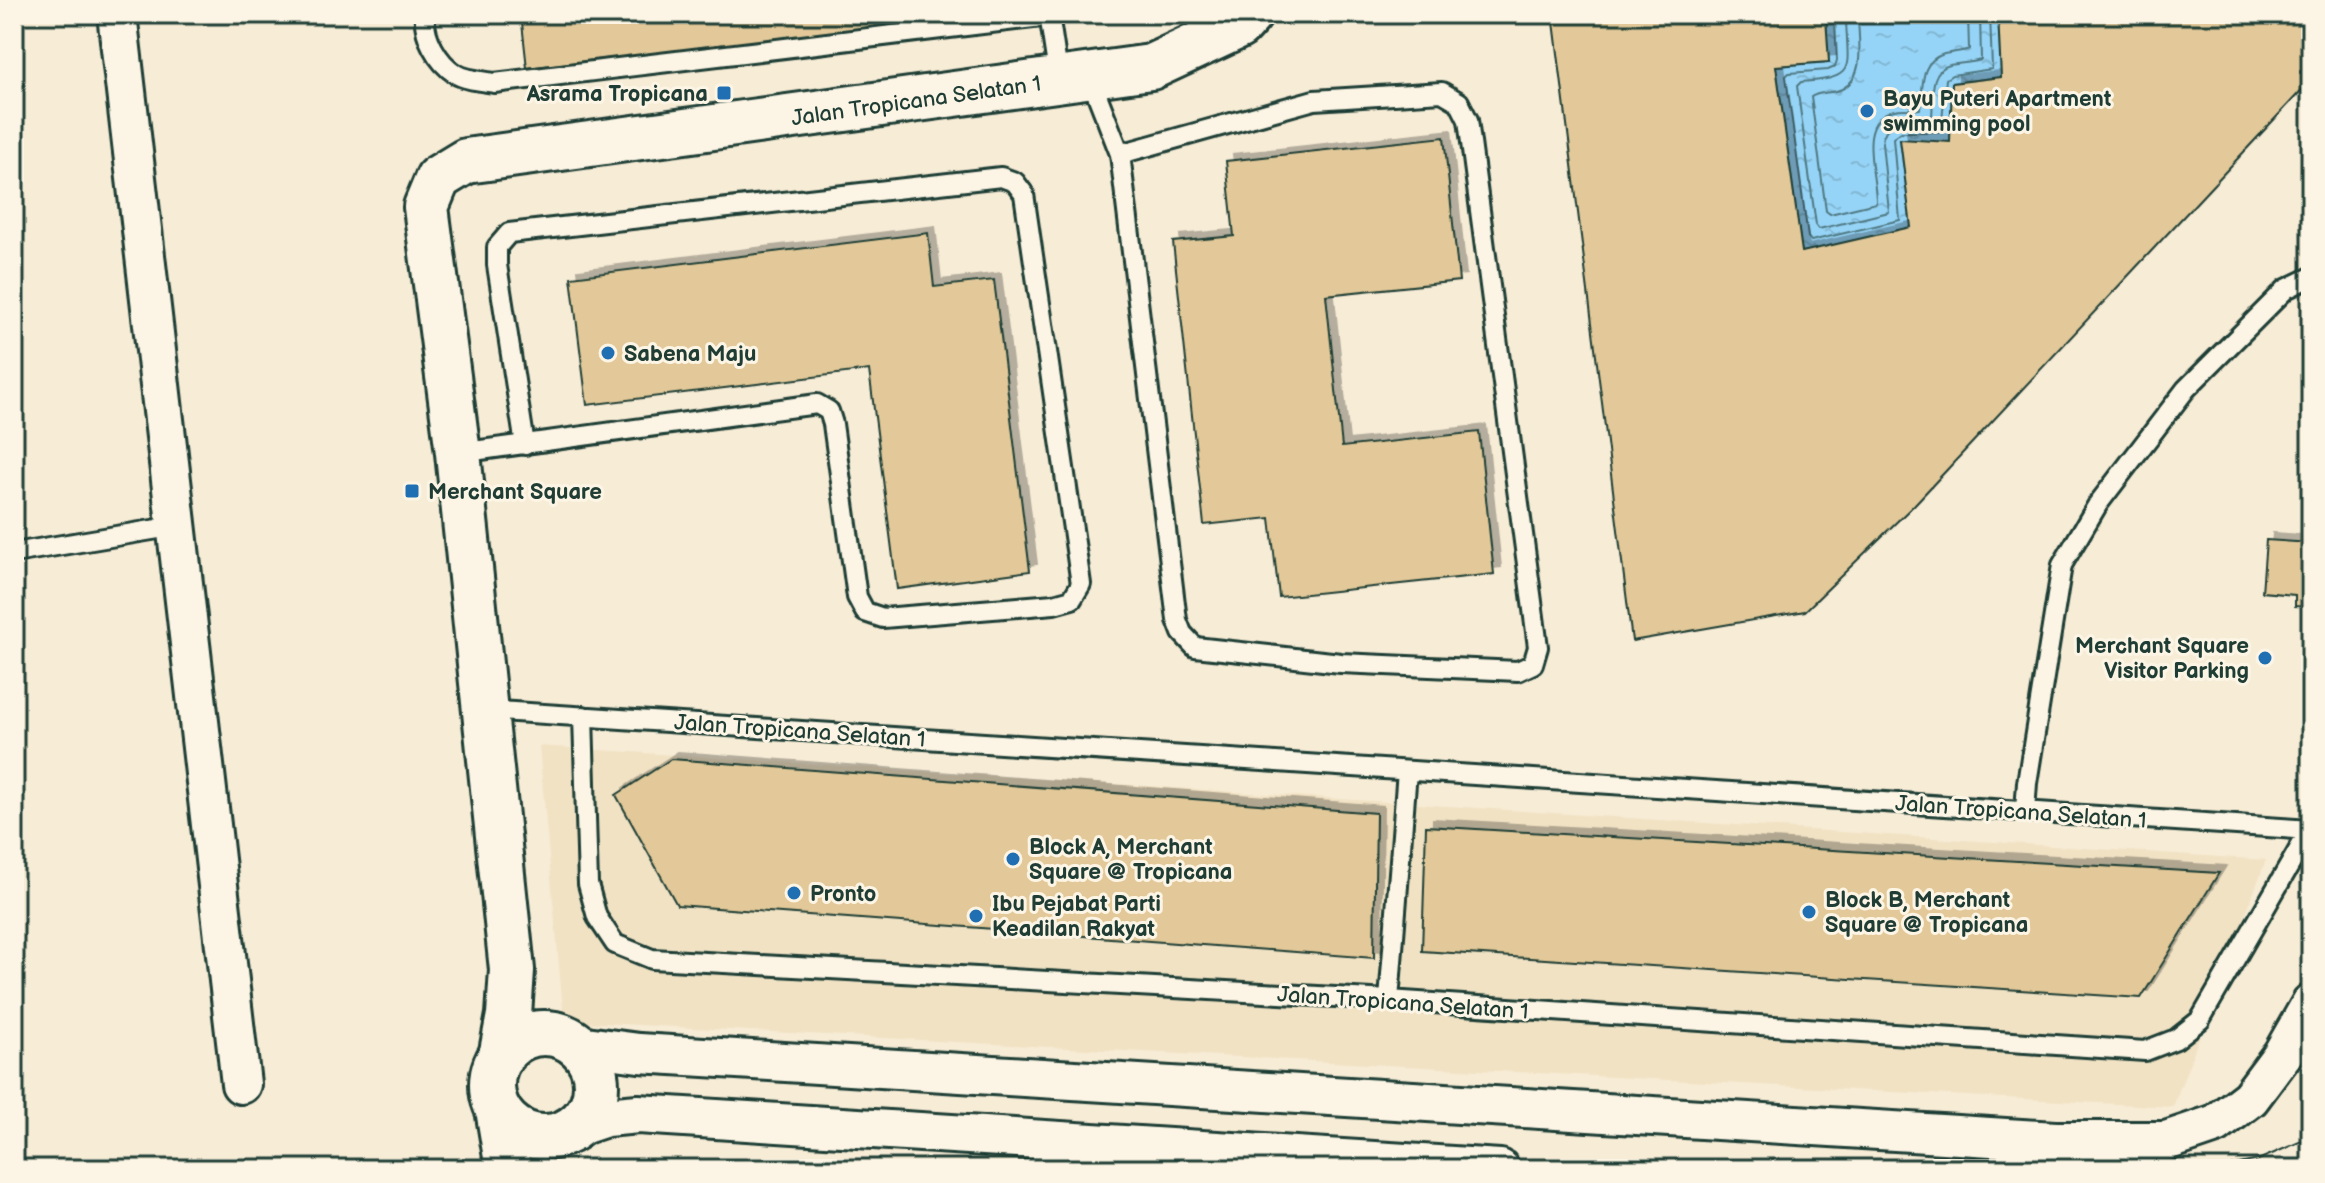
<svg xmlns="http://www.w3.org/2000/svg" width="2325" height="1183" viewBox="0 0 2325 1183" font-family="'Balsamiq Sans',sans-serif">
<style>
.built{fill:#f1e2c4}
.water{fill:url(#water-ripples);stroke:#6698a9;stroke-width:2}
.lines{fill:none;stroke-linecap:round;stroke-linejoin:round}
.shore{stroke:#4f7982;stroke-width:2}
.building{fill:#e3c999;stroke:#1f3d34;stroke-width:2;filter:url(#shadow)}
.lane-casing{stroke:#1f3d34;stroke-width:24}
.street-casing{stroke:#1f3d34;stroke-width:44}
.secondary-casing{stroke:#1f3d34;stroke-width:50}
.lane{stroke:#fcf5e5;stroke-width:18}
.street{stroke:#fcf5e5;stroke-width:38}
.secondary{stroke:#fcf5e5;stroke-width:44}
.tram{stroke:#1f3d34;stroke-width:2}
.poi-dot{fill:#1f6fb2;stroke:#fcf5e5;stroke-width:3}
.labels{text-anchor:middle;stroke-width:6;stroke-linejoin:round;paint-order:stroke}
.poi-label{font-size:22px;font-weight:bold;fill:#1f3d34;stroke:#fcf5e5;text-anchor:start}
.street-label{font-size:22px;fill:#1f3d34;stroke:#fcf5e5}
</style>
<defs>
<pattern id="water-ripples" width="26" height="14" patternUnits="userSpaceOnUse" patternTransform="scale(2)"><rect width="26" height="14" fill="#96d4f7"/><path d="M2 4q2-2 4 0t4 0M15 11q2-2 4 0t4 0" fill="none" stroke="#81b7d4"/></pattern>
<filter id="shadow"><feDropShadow dx="7" dy="-7" stdDeviation="0" flood-color="#0004"/></filter>
</defs>
<rect width="100%" height="100%" fill="#f7ecd6"/>
<filter id="ink" filterUnits="userSpaceOnUse"><feTurbulence type="fractalNoise" baseFrequency=".0125" numOctaves="2"/><feDisplacementMap in="SourceGraphic" scale="16" xChannelSelector="R" yChannelSelector="G"/><feConvolveMatrix kernelMatrix="1 2 1 2 8 2 1 2 1" color-interpolation-filters="sRGB"/></filter>
<g filter="url(#ink)">
<path class="built" d="M 539,746 L 2266,860 L 2173,1107 L 564,1021 Z"/>
<path class="water" d="M 1858,14 L 1998,14 L 2001,77 L 1952,83 L 1950,142 L 1900,140 L 1911,227 L 1802,252 L 1776,66 L 1829,62 L 1826,18 Z"/>
<g class="lines">
<path class="shore" d="M 1858,16 C 1858,39 1867,76 1842,89 C 1832,94 1819,91 1811,97 L 1826,211 L 1830,214 L 1876,203 C 1877,175 1854,120 1894,110 C 1903,108 1912,110 1920,109 C 1924,88 1918,62 1944,54 C 1953,52 1962,52 1969,49 L 1968,14
M 1846,18 C 1847,69 1859,78 1801,82 L 1797,86 L 1816,225 L 1819,229 L 1889,212 L 1882,143 C 1885,115 1911,124 1931,122 C 1936,104 1925,71 1950,65 C 1960,63 1971,63 1981,60 L 1980,14
M 1835,19 L 1837,60 L 1835,67 L 1828,70 L 1789,73 L 1786,76 L 1808,237 L 1811,241 L 1900,220 L 1893,138 L 1901,132 L 1941,132 L 1946,79 L 1952,75 L 1992,69 L 1990,14"/>
</g>
<path class="building" d="M 521,14 L 917,14 L 918,23 L 527,68 Z
M 1553,14 L 1858,14 L 1826,18 L 1829,62 L 1776,66 L 1802,252 L 1911,227 L 1900,139 L 1950,142 L 1952,83 L 2001,77 L 1998,14 L 2311,14 L 2311,80 L 1914,505 L 1805,611 L 1632,641 Z
M 1444,137 L 1459,281 L 1326,295 L 1342,447 L 1479,432 L 1494,574 L 1279,597 L 1270,518 L 1204,525 L 1173,242 L 1234,236 L 1226,161 Z
M 928,233 L 934,287 L 994,280 L 1030,571 L 897,589 L 869,370 L 587,405 L 571,277 Z
M 2266,540 L 2311,543 L 2311,607 L 2295,606 L 2295,595 L 2262,592 Z
M 671,759 L 1376,813 L 1374,958 L 677,905 L 616,795 Z
M 1426,826 L 2219,873 L 2141,998 L 1422,951 Z"/>
<g class="lines">
<defs>
<path id="lane" d="M 425,14 C 423,36 437,62 456,74 C 465,80 483,81 494,83 L 1050,16
M 1049,14 L 1059,80
M 1090,77 L 1120,154 L 1314,100 L 1442,92 L 1459,102 L 1468,120 L 1538,647 L 1533,664 L 1518,671 L 1341,663 L 1195,647 L 1182,633 L 1177,620 L 1120,154
M 459,453 L 817,404 L 829,411 L 833,424 L 857,597 L 865,612 L 883,618 L 1054,604 L 1072,599 L 1081,584 L 1024,194 L 1015,182 L 1001,177 L 509,233 L 497,247 L 497,265 L 525,445
M 14,553 L 176,526
M 484,710 L 2311,830
M 583,716 L 588,884 L 597,917 L 615,944 L 652,959 L 1389,1000 L 2145,1051 L 2176,1039 L 2200,1020 L 2310,830
M 2025,811 L 2027,783 L 2062,565 L 2098,504 L 2186,389 L 2286,289 L 2311,277
M 1389,1000 L 1407,771"/>
<path id="street" d="M 117,14 L 241,1084
M 578,1045 L 639,1053 L 2056,1141 L 2166,1141 L 2216,1124 L 2250,1098 L 2282,1055 L 2311,1004
M 576,1127 L 606,1117 L 638,1114 L 1500,1169"/>
<path id="secondary" d="M492 1085a52 52 0 1 1 104 0a52 52 0 1 1-104 0Z
M 502,1052 L 509,1015 L 512,970 L 458,453 L 426,207 L 438,178 L 466,161 L 1151,67 L 1239,26 L 1250,14
M 499,1115 L 508,1169"/>
</defs>
<use href="#lane" class="lane-casing"/>
<use href="#street" class="street-casing"/>
<use href="#secondary" class="secondary-casing"/>
<use href="#lane" class="lane"/>
<use href="#street" class="street"/>
<use href="#secondary" class="secondary"/>
<path class="tram" d="M 2216,1169 L 2258,1160 L 2311,1137"/>
</g>
</g>
<g class="poi-dot">
<rect x="716" y="85" width="16" height="16" rx="4"/>
<circle cx="1867" cy="111" r="8"/>
<circle cx="608" cy="353" r="8"/>
<rect x="404" y="483" width="16" height="16" rx="4"/>
<circle cx="2265" cy="658" r="8"/>
<circle cx="1013" cy="859" r="8"/>
<circle cx="794" cy="893" r="8"/>
<circle cx="1809" cy="912" r="8"/>
<circle cx="976" cy="916" r="8"/>
</g>
<g class="labels">
<g class="poi-label">
<text x="708" y="101" text-anchor="end">Asrama Tropicana</text>
<text x="1883" y="106">Bayu Puteri Apartment<tspan x="1883" dy="25">swimming pool</tspan></text>
<text x="624" y="361">Sabena Maju</text>
<text x="428" y="499">Merchant Square</text>
<text x="2249" y="653" text-anchor="end">Merchant Square<tspan x="2249" dy="25">Visitor Parking</tspan></text>
<text x="1029" y="854">Block A, Merchant<tspan x="1029" dy="25">Square @ Tropicana</tspan></text>
<text x="810" y="901">Pronto</text>
<text x="1825" y="907">Block B, Merchant<tspan x="1825" dy="25">Square @ Tropicana</tspan></text>
<text x="992" y="911">Ibu Pejabat Parti<tspan x="992" dy="25">Keadilan Rakyat</tspan></text>
</g>
<g class="street-label">
<text transform="translate(916 100) rotate(-8)" y="8">Jalan Tropicana Selatan 1</text>
<text transform="translate(800 730) rotate(4)" y="8">Jalan Tropicana Selatan 1</text>
<text transform="translate(2021 811) rotate(4)" y="8">Jalan Tropicana Selatan 1</text>
<text transform="translate(1403 1002) rotate(4)" y="8">Jalan Tropicana Selatan 1</text>
</g>
</g>
<rect width="2325" height="1183" fill="none" stroke="#fcf5e5" stroke-width="48"/>
<rect x="24" y="24" width="2277" height="1135" fill="none" stroke="#1f3d34" stroke-width="3" filter="url(#ink)"/>
</svg>
